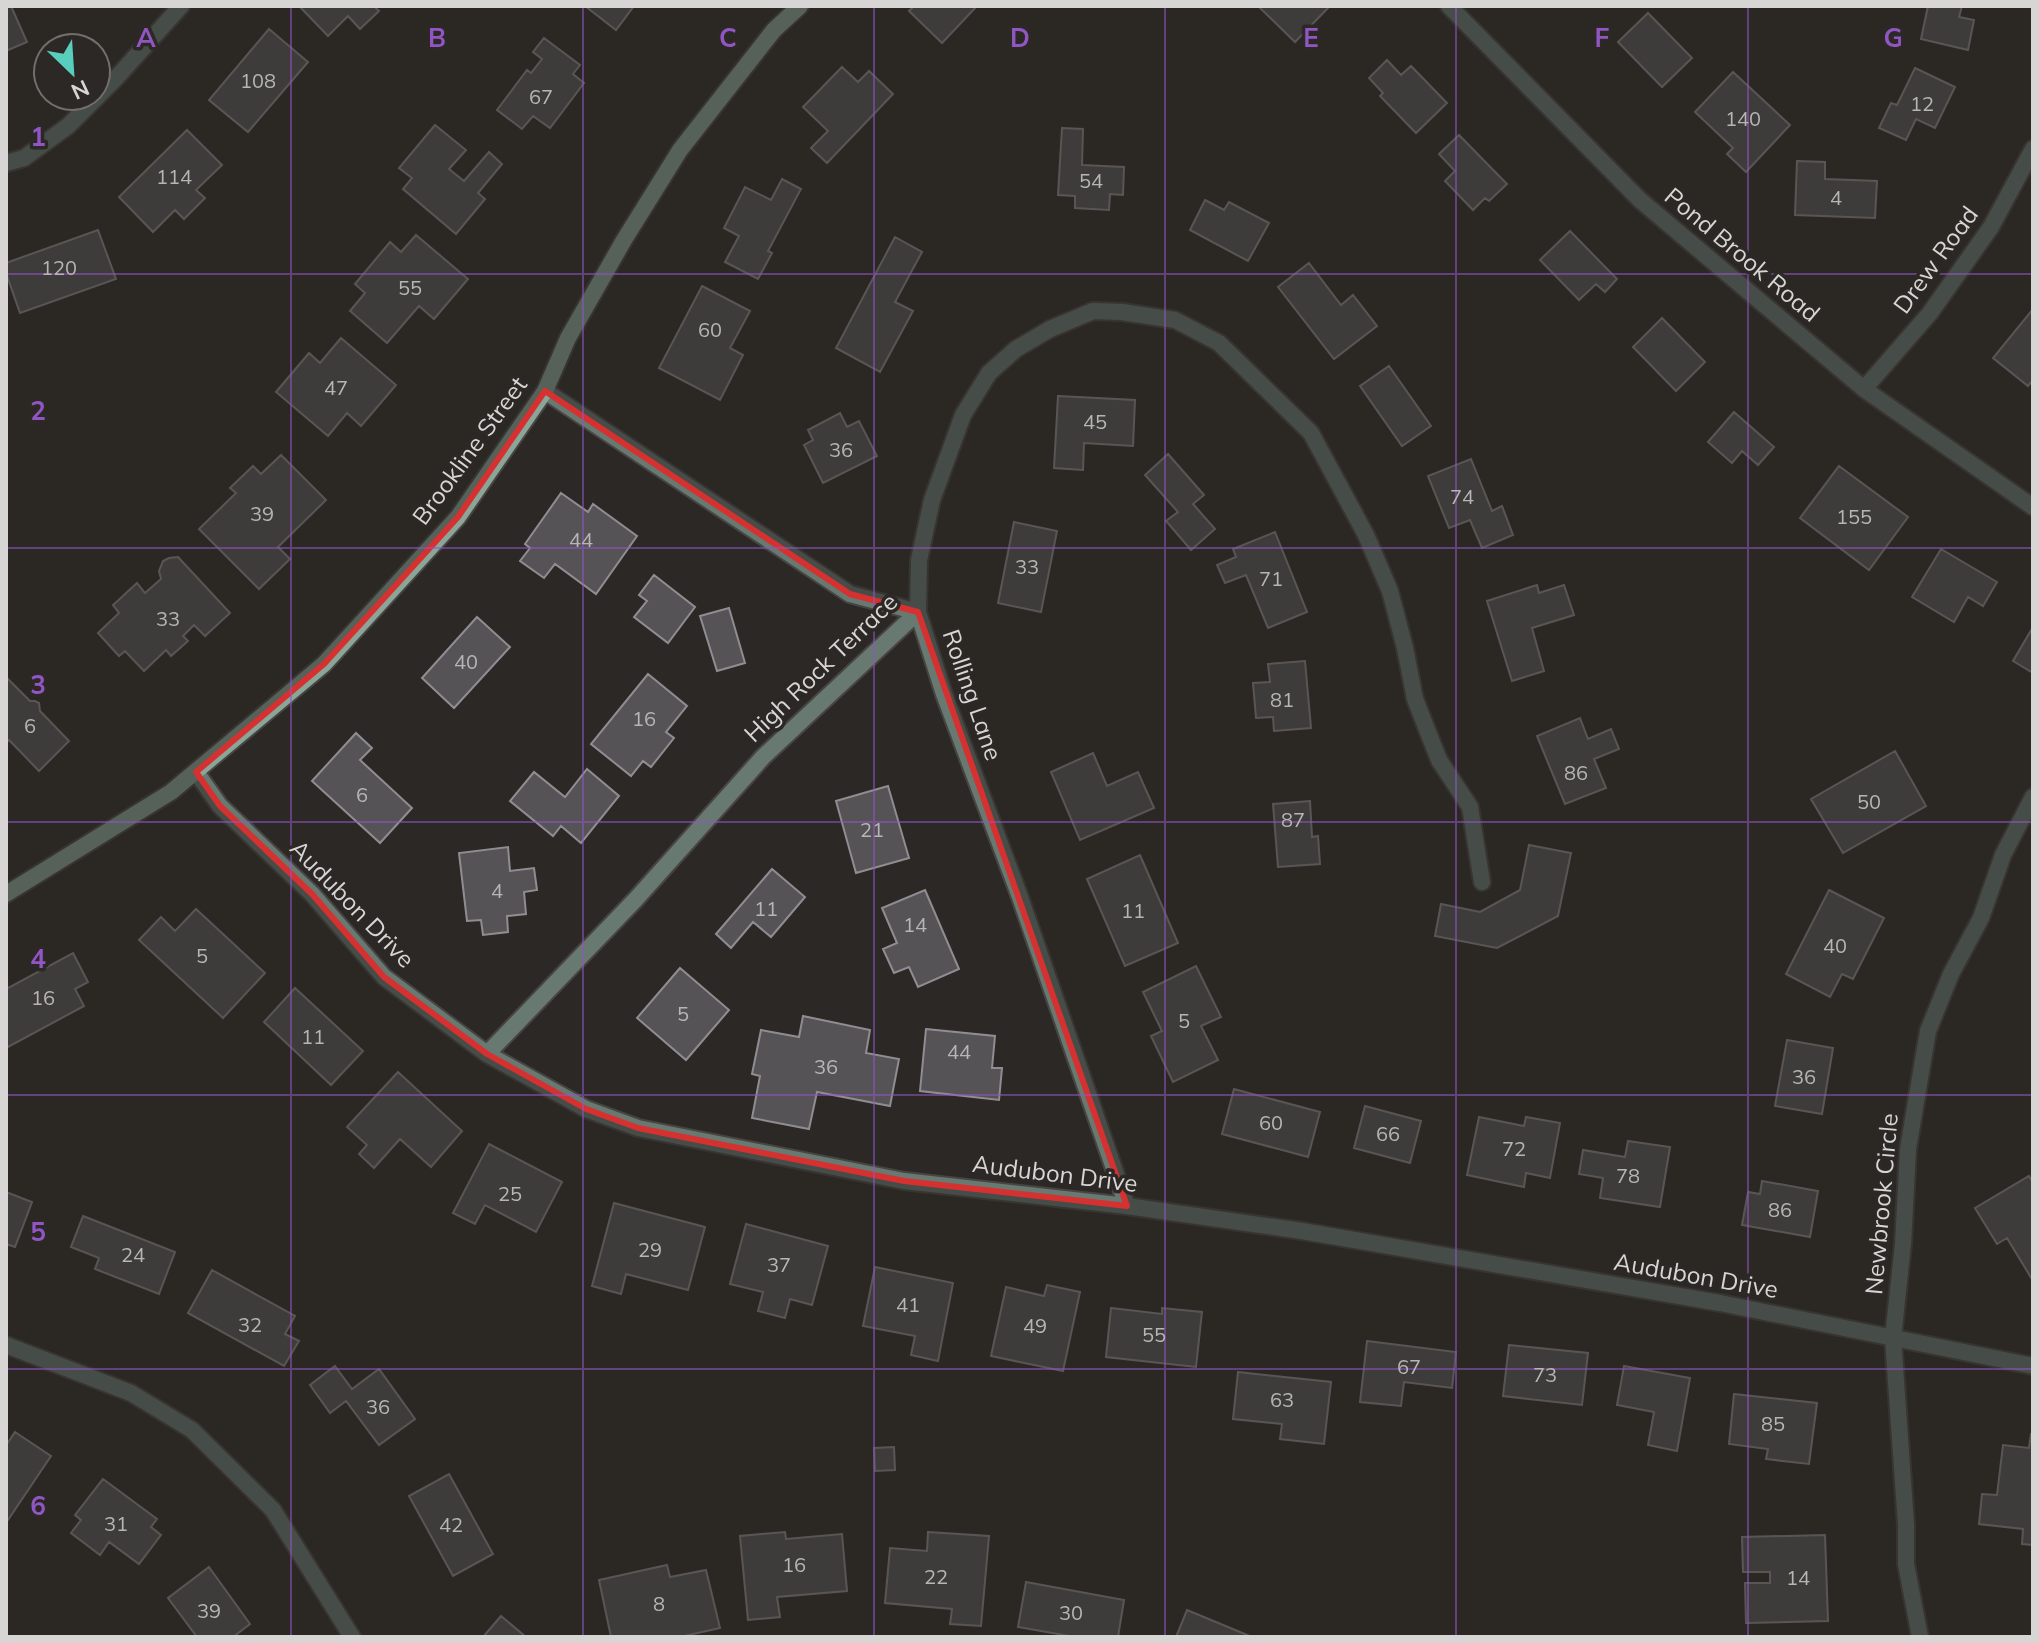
<svg xmlns="http://www.w3.org/2000/svg" width="2039" height="1643" viewBox="0 0 2039 1643" font-family="Mulish,sans-serif">
<style>
.building{fill:#565357;stroke:#908d92;stroke-width:2}
.lines{fill:none;stroke-linecap:round;stroke-linejoin:round}
.minor-casing{stroke:#484441;stroke-width:20}
.secondary-casing{stroke:#484441;stroke-width:20}
.minor{stroke:#677971;stroke-width:16}
.secondary{stroke:#89a699;stroke-width:16}
.marked{fill:none;stroke:#d63131;stroke-width:6;stroke-linejoin:round}
.grid{fill:none;stroke:#9256c4;stroke-width:2;stroke-opacity:0.55}
.labels{text-anchor:middle;stroke-width:7;stroke-linejoin:round;paint-order:stroke}
.number-label{font-size:20px;fill:#b8b5b5}
.street-label{font-size:24px;fill:#d8d6d4;stroke:#2c2825}
.grid-label{font-size:26px;text-anchor:middle;font-weight:bold;fill:#9256c4;stroke:#2c2825;stroke-width:7;stroke-linejoin:round;paint-order:stroke}
</style>
<rect width="100%" height="100%" fill="#2c2825"/>
<path class="building" d="M 6,6 L 11,6 L 27,42 L 6,51 Z
M 299,6 L 374,6 L 379,11 L 360,29 L 348,16 L 328,36 Z
M 585,6 L 634,6 L 616,30 Z
M 914,6 L 977,6 L 942,43 L 909,11 Z
M 1258,6 L 1330,6 L 1295,42 Z
M 1928,6 L 1962,6 L 1959,17 L 1974,20 L 1968,50 L 1921,39 Z
M 1648,13 L 1692,58 L 1662,87 L 1618,42 Z
M 269,29 L 308,62 L 248,132 L 209,100 Z
M 544,38 L 580,65 L 573,74 L 584,83 L 550,128 L 533,116 L 522,129 L 497,110 L 527,70 L 531,73 L 542,59 L 533,52 Z
M 1387,60 L 1401,75 L 1411,66 L 1447,103 L 1416,133 L 1380,96 L 1383,93 L 1369,78 Z
M 842,67 L 858,82 L 869,71 L 893,94 L 827,163 L 811,148 L 828,131 L 803,107 Z
M 1915,68 L 1955,87 L 1935,128 L 1916,119 L 1906,140 L 1879,128 L 1891,103 L 1897,105 Z
M 1733,72 L 1790,125 L 1746,172 L 1727,154 L 1733,148 L 1695,112 Z
M 435,125 L 466,150 L 449,169 L 464,181 L 489,152 L 502,164 L 478,193 L 485,199 L 456,234 L 403,189 L 412,178 L 399,168 Z
M 1062,128 L 1083,129 L 1082,165 L 1124,167 L 1123,195 L 1110,194 L 1109,210 L 1075,208 L 1075,196 L 1058,195 Z
M 187,130 L 222,165 L 196,190 L 205,198 L 184,219 L 175,210 L 153,232 L 119,197 Z
M 1459,135 L 1507,184 L 1489,201 L 1485,198 L 1473,210 L 1445,181 L 1455,171 L 1439,154 Z
M 1797,161 L 1825,162 L 1825,179 L 1877,181 L 1875,218 L 1795,215 Z
M 782,179 L 801,189 L 768,251 L 772,253 L 758,279 L 725,262 L 739,236 L 724,228 L 745,187 L 771,200 Z
M 1205,200 L 1224,210 L 1229,202 L 1269,223 L 1248,261 L 1190,230 Z
M 98,230 L 116,279 L 20,313 L 6,273 L 6,263 Z
M 1570,231 L 1617,279 L 1605,292 L 1596,284 L 1579,300 L 1540,260 Z
M 416,235 L 468,279 L 434,319 L 419,306 L 387,343 L 350,311 L 365,293 L 355,284 L 390,242 L 401,252 Z
M 895,237 L 922,252 L 895,302 L 913,311 L 880,372 L 836,348 Z
M 1309,263 L 1341,305 L 1353,295 L 1377,326 L 1334,359 L 1278,287 Z
M 702,286 L 750,311 L 730,348 L 743,355 L 720,400 L 659,368 Z
M 2033,309 L 2033,380 L 2028,386 L 1993,358 Z
M 1662,318 L 1705,362 L 1676,391 L 1633,347 Z
M 341,338 L 396,385 L 361,426 L 347,413 L 328,436 L 276,392 L 309,353 L 320,363 Z
M 1389,366 L 1431,426 L 1402,446 L 1360,386 Z
M 1058,396 L 1135,400 L 1133,446 L 1084,443 L 1083,470 L 1054,468 Z
M 1734,412 L 1774,447 L 1758,465 L 1742,451 L 1732,463 L 1708,442 Z
M 840,413 L 847,427 L 859,421 L 877,456 L 823,483 L 804,445 L 813,440 L 808,430 Z
M 1168,454 L 1204,495 L 1193,504 L 1215,529 L 1191,550 L 1166,521 L 1178,512 L 1145,475 Z
M 281,455 L 326,500 L 278,547 L 290,559 L 259,589 L 199,529 L 236,493 L 230,488 L 253,466 L 261,474 Z
M 1471,459 L 1492,511 L 1502,506 L 1513,535 L 1482,548 L 1470,520 L 1449,528 L 1428,476 Z
M 1839,466 L 1908,517 L 1869,570 L 1800,518 Z
M 561,493 L 588,512 L 593,504 L 637,536 L 596,594 L 555,564 L 544,578 L 520,561 L 530,548 L 525,544 Z
M 1014,522 L 1057,531 L 1041,612 L 998,603 Z
M 1275,532 L 1307,612 L 1268,628 L 1246,575 L 1225,583 L 1217,565 L 1236,557 L 1233,549 Z
M 1941,549 L 1997,582 L 1983,606 L 1968,597 L 1954,622 L 1912,597 Z
M 178,557 L 230,613 L 205,636 L 194,625 L 183,636 L 188,641 L 171,656 L 166,650 L 144,671 L 125,651 L 119,656 L 98,633 L 119,613 L 113,605 L 137,583 L 145,593 L 161,579 L 159,571 L 163,561 L 169,558 Z
M 654,575 L 695,607 L 668,643 L 634,617 L 647,601 L 639,595 Z
M 1537,585 L 1539,593 L 1564,585 L 1574,615 L 1532,628 L 1544,671 L 1512,681 L 1487,601 Z
M 729,608 L 745,663 L 717,671 L 700,616 Z
M 477,617 L 510,647 L 454,708 L 422,678 Z
M 2033,627 L 2033,673 L 2013,661 Z
M 1305,661 L 1311,728 L 1274,731 L 1273,717 L 1256,718 L 1253,683 L 1270,682 L 1268,664 Z
M 648,674 L 687,706 L 666,732 L 674,738 L 651,767 L 643,761 L 631,776 L 591,744 Z
M 6,677 L 30,701 L 35,701 L 39,703 L 40,711 L 69,741 L 39,771 L 9,740 L 6,743 Z
M 1580,718 L 1588,739 L 1611,729 L 1619,749 L 1594,759 L 1606,788 L 1565,804 L 1537,736 Z
M 356,733 L 372,748 L 360,760 L 412,808 L 380,843 L 312,781 Z
M 1895,751 L 1926,806 L 1843,853 L 1811,799 Z
M 1093,753 L 1107,786 L 1138,772 L 1154,808 L 1080,840 L 1051,772 Z
M 587,769 L 619,796 L 581,843 L 561,826 L 553,836 L 510,801 L 534,772 L 565,797 Z
M 888,786 L 909,858 L 856,873 L 836,801 Z
M 1310,801 L 1312,837 L 1318,836 L 1320,864 L 1278,867 L 1273,804 Z
M 1529,845 L 1571,853 L 1558,916 L 1497,948 L 1435,936 L 1441,904 L 1480,912 L 1520,890 Z
M 508,847 L 510,871 L 534,868 L 537,890 L 524,892 L 526,914 L 507,916 L 508,932 L 483,935 L 481,920 L 467,921 L 459,853 Z
M 1140,855 L 1178,943 L 1125,966 L 1087,879 Z
M 772,869 L 805,897 L 771,937 L 753,922 L 731,948 L 716,934 Z
M 925,890 L 959,969 L 918,987 L 909,967 L 894,973 L 883,949 L 897,943 L 882,908 Z
M 1829,890 L 1884,918 L 1853,979 L 1842,974 L 1830,997 L 1786,974 Z
M 196,909 L 265,973 L 223,1018 L 139,940 L 161,917 L 175,931 Z
M 73,953 L 88,982 L 75,989 L 84,1006 L 6,1048 L 6,989 Z
M 1196,966 L 1221,1017 L 1201,1026 L 1218,1060 L 1173,1082 L 1151,1036 L 1162,1031 L 1143,992 Z
M 680,968 L 729,1010 L 686,1060 L 637,1018 Z
M 295,988 L 363,1051 L 331,1085 L 264,1022 Z
M 803,1016 L 870,1030 L 866,1053 L 899,1059 L 890,1106 L 817,1092 L 809,1129 L 752,1118 L 760,1076 L 752,1074 L 761,1030 L 799,1037 Z
M 926,1029 L 995,1036 L 992,1068 L 1002,1068 L 999,1100 L 920,1091 Z
M 1787,1040 L 1833,1048 L 1822,1114 L 1775,1106 Z
M 398,1072 L 462,1131 L 431,1167 L 400,1139 L 374,1168 L 359,1154 L 367,1145 L 347,1127 Z
M 1234,1089 L 1320,1112 L 1308,1157 L 1222,1134 Z
M 1365,1106 L 1421,1121 L 1410,1163 L 1354,1148 Z
M 1479,1117 L 1524,1126 L 1526,1117 L 1560,1123 L 1550,1178 L 1526,1173 L 1524,1187 L 1467,1175 Z
M 1628,1141 L 1670,1147 L 1660,1207 L 1600,1198 L 1603,1178 L 1579,1174 L 1583,1150 L 1625,1157 Z
M 489,1144 L 562,1182 L 536,1232 L 485,1205 L 475,1224 L 453,1213 Z
M 2029,1176 L 2033,1183 L 2033,1281 L 2007,1238 L 1997,1244 L 1975,1208 Z
M 1762,1181 L 1818,1191 L 1810,1237 L 1742,1225 L 1748,1192 L 1760,1194 Z
M 6,1192 L 32,1202 L 15,1247 L 6,1244 Z
M 614,1203 L 705,1227 L 688,1290 L 626,1274 L 621,1294 L 592,1286 Z
M 83,1216 L 175,1252 L 159,1294 L 95,1269 L 99,1258 L 71,1247 Z
M 746,1224 L 828,1246 L 812,1305 L 790,1299 L 785,1318 L 758,1311 L 763,1292 L 730,1284 Z
M 875,1267 L 953,1283 L 938,1361 L 911,1355 L 915,1336 L 863,1326 Z
M 212,1270 L 295,1316 L 285,1334 L 299,1341 L 284,1366 L 188,1313 Z
M 1047,1285 L 1080,1292 L 1063,1371 L 991,1356 L 1006,1287 L 1044,1296 Z
M 1111,1308 L 1162,1314 L 1162,1308 L 1202,1312 L 1196,1367 L 1106,1357 Z
M 1367,1341 L 1456,1352 L 1452,1388 L 1404,1382 L 1401,1406 L 1360,1402 Z
M 1509,1345 L 1588,1353 L 1582,1405 L 1503,1396 Z
M 335,1366 L 352,1389 L 379,1369 L 415,1419 L 379,1445 L 346,1401 L 330,1413 L 310,1385 Z
M 1624,1366 L 1690,1378 L 1677,1451 L 1648,1445 L 1654,1412 L 1617,1405 Z
M 1238,1372 L 1331,1382 L 1324,1444 L 1280,1439 L 1282,1424 L 1233,1419 Z
M 1734,1394 L 1817,1403 L 1809,1464 L 1766,1459 L 1768,1449 L 1729,1444 Z
M 15,1432 L 51,1456 L 8,1520 L 6,1519 L 6,1443 L 7,1444 Z
M 2031,1434 L 2033,1434 L 2033,1545 L 2022,1544 L 2023,1529 L 1979,1524 L 1982,1494 L 1997,1495 L 2003,1445 L 2029,1448 Z
M 894,1447 L 895,1470 L 875,1471 L 874,1448 Z
M 449,1474 L 493,1554 L 453,1576 L 409,1496 Z
M 103,1479 L 157,1519 L 151,1527 L 161,1535 L 139,1564 L 109,1542 L 100,1555 L 71,1533 L 81,1520 L 75,1515 Z
M 785,1532 L 786,1539 L 842,1534 L 847,1591 L 777,1597 L 780,1617 L 748,1620 L 740,1536 Z
M 928,1532 L 989,1536 L 981,1626 L 950,1624 L 952,1609 L 885,1603 L 890,1548 L 927,1551 Z
M 1825,1535 L 1828,1621 L 1746,1623 L 1745,1583 L 1770,1583 L 1770,1572 L 1743,1572 L 1742,1537 Z
M 667,1565 L 670,1577 L 706,1570 L 720,1628 L 680,1637 L 611,1637 L 599,1580 Z
M 209,1567 L 250,1624 L 233,1637 L 197,1637 L 168,1598 Z
M 1026,1582 L 1124,1600 L 1118,1637 L 1075,1637 L 1018,1627 Z
M 1187,1610 L 1252,1637 L 1176,1637 Z
M 501,1616 L 526,1637 L 483,1637 Z"/>
<g class="lines">
<defs>
<path id="minor" d="M 1449,6 L 1640,200 L 1864,389 L 2033,507
M 6,163 L 24,158 L 68,126 L 117,77 L 181,6
M 1864,389 L 1930,313 L 1991,227 L 2033,149
M 545,391 L 850,594 L 918,612 L 944,694 L 1020,897 L 1127,1206
M 196,772 L 220,806 L 312,894 L 384,977 L 487,1054 L 586,1109 L 638,1128 L 904,1181 L 1127,1206 L 1302,1231 L 1720,1303 L 2033,1366
M 487,1054 L 636,899 L 763,757 L 918,612 L 919,560 L 932,500 L 963,415 L 989,373 L 1016,349 L 1050,329 L 1093,311 L 1122,312 L 1175,320 L 1219,343 L 1311,433 L 1366,535 L 1390,591 L 1405,648 L 1415,699 L 1439,760 L 1470,807 L 1482,882
M 6,1345 L 131,1393 L 192,1430 L 273,1510 L 352,1637
M 1920,1637 L 1906,1564 L 1906,1525 L 1893,1338 L 1903,1244 L 1908,1149 L 1928,1031 L 1951,974 L 1981,918 L 2003,855 L 2033,797"/>
<path id="secondary" d="M 6,894 L 171,792 L 324,664 L 458,517 L 545,391 L 568,338 L 624,240 L 680,150 L 774,30 L 800,6"/>
</defs>
<use href="#minor" class="minor-casing"/>
<use href="#secondary" class="secondary-casing"/>
<use href="#minor" class="minor"/>
<use href="#secondary" class="secondary"/>
</g>
<path d="M0 0H2039V1643H0ZM 545,391 L 850,594 L 918,612 L 1127,1206 L 904,1181 L 638,1128 L 586,1109 L 487,1054 L 384,977 L 312,894 L 220,806 L 196,772 L 324,664 L 458,517 Z" fill="#2c2825" fill-opacity=".55" fill-rule="evenodd"/>
<path class="marked" d="M 545,391 L 850,594 L 918,612 L 1127,1206 L 904,1181 L 638,1128 L 586,1109 L 487,1054 L 384,977 L 312,894 L 220,806 L 196,772 L 324,664 L 458,517 Z"/>
<path class="grid" d="M 291,6 L 291,1637M 583,6 L 583,1637M 874,6 L 874,1637M 1165,6 L 1165,1637M 1456,6 L 1456,1637M 1748,6 L 1748,1637M 6,274 L 2033,274M 6,548 L 2033,548M 6,822 L 2033,822M 6,1095 L 2033,1095M 6,1369 L 2033,1369"/>
<g class="labels">
<g class="number-label">
<text x="258" y="88">108</text>
<text x="541" y="104">67</text>
<text x="1922" y="111">12</text>
<text x="1743" y="126">140</text>
<text x="174" y="184">114</text>
<text x="1091" y="188">54</text>
<text x="1836" y="205">4</text>
<text x="59" y="275">120</text>
<text x="410" y="295">55</text>
<text x="710" y="337">60</text>
<text x="336" y="395">47</text>
<text x="1095" y="429">45</text>
<text x="841" y="457">36</text>
<text x="1462" y="504">74</text>
<text x="262" y="521">39</text>
<text x="1854" y="524">155</text>
<text x="581" y="547">44</text>
<text x="1027" y="574">33</text>
<text x="1271" y="586">71</text>
<text x="168" y="626">33</text>
<text x="466" y="669">40</text>
<text x="1282" y="707">81</text>
<text x="644" y="726">16</text>
<text x="30" y="733">6</text>
<text x="1576" y="780">86</text>
<text x="362" y="802">6</text>
<text x="1869" y="809">50</text>
<text x="1293" y="827">87</text>
<text x="872" y="837">21</text>
<text x="497" y="898">4</text>
<text x="766" y="916">11</text>
<text x="1133" y="918">11</text>
<text x="915" y="932">14</text>
<text x="1835" y="953">40</text>
<text x="202" y="963">5</text>
<text x="43" y="1005">16</text>
<text x="683" y="1021">5</text>
<text x="1184" y="1028">5</text>
<text x="313" y="1044">11</text>
<text x="959" y="1059">44</text>
<text x="826" y="1074">36</text>
<text x="1804" y="1084">36</text>
<text x="1271" y="1130">60</text>
<text x="1388" y="1141">66</text>
<text x="1514" y="1156">72</text>
<text x="1628" y="1183">78</text>
<text x="510" y="1201">25</text>
<text x="1780" y="1217">86</text>
<text x="650" y="1257">29</text>
<text x="133" y="1262">24</text>
<text x="779" y="1272">37</text>
<text x="908" y="1312">41</text>
<text x="250" y="1332">32</text>
<text x="1035" y="1333">49</text>
<text x="1154" y="1342">55</text>
<text x="1409" y="1374">67</text>
<text x="1545" y="1382">73</text>
<text x="1282" y="1407">63</text>
<text x="378" y="1414">36</text>
<text x="1773" y="1431">85</text>
<text x="116" y="1531">31</text>
<text x="451" y="1532">42</text>
<text x="794" y="1572">16</text>
<text x="936" y="1584">22</text>
<text x="1798" y="1585">14</text>
<text x="659" y="1611">8</text>
<text x="209" y="1618">39</text>
<text x="1071" y="1620">30</text>
</g>
<g class="street-label">
<text transform="translate(1742 255) rotate(40)" y="8">Pond Brook Road</text>
<text transform="translate(1936 260) rotate(-54)" y="8">Drew Road</text>
<text transform="translate(470 451) rotate(-54)" y="8">Brookline Street</text>
<text transform="translate(821 668) rotate(-44)" y="8">High Rock Terrace</text>
<text transform="translate(972 695) rotate(71)" y="8">Rolling Lane</text>
<text transform="translate(352 904) rotate(46)" y="8">Audubon Drive</text>
<text transform="translate(1055 1174) rotate(7)" y="8">Audubon Drive</text>
<text transform="translate(1882 1204) rotate(-85)" y="8">Newbrook Circle</text>
<text transform="translate(1696 1276) rotate(10)" y="8">Audubon Drive</text>
</g>
</g>
<g class="grid-label">
<text x="146" y="47">A</text>
<text x="437" y="47">B</text>
<text x="728" y="47">C</text>
<text x="1020" y="47">D</text>
<text x="1311" y="47">E</text>
<text x="1602" y="47">F</text>
<text x="1893" y="47">G</text>
<text x="38" y="146">1</text>
<text x="38" y="420">2</text>
<text x="38" y="694">3</text>
<text x="38" y="968">4</text>
<text x="38" y="1241">5</text>
<text x="38" y="1515">6</text>
</g>
<rect width="2039" height="1643" fill="none" stroke="#d8d6d4" stroke-width="16"/>
<g transform="translate(72 72) rotate(155)"><circle r="38" fill="#2c2825" stroke="#716e6b" stroke-width="2"/>
<path d="M0-6L14 30L0 20L-14 30Z" fill="#59cebe"/>
<text y="-12" font-size="22" font-weight="bold" text-anchor="middle" fill="#d8d6d4">N</text>
</g>
</svg>
